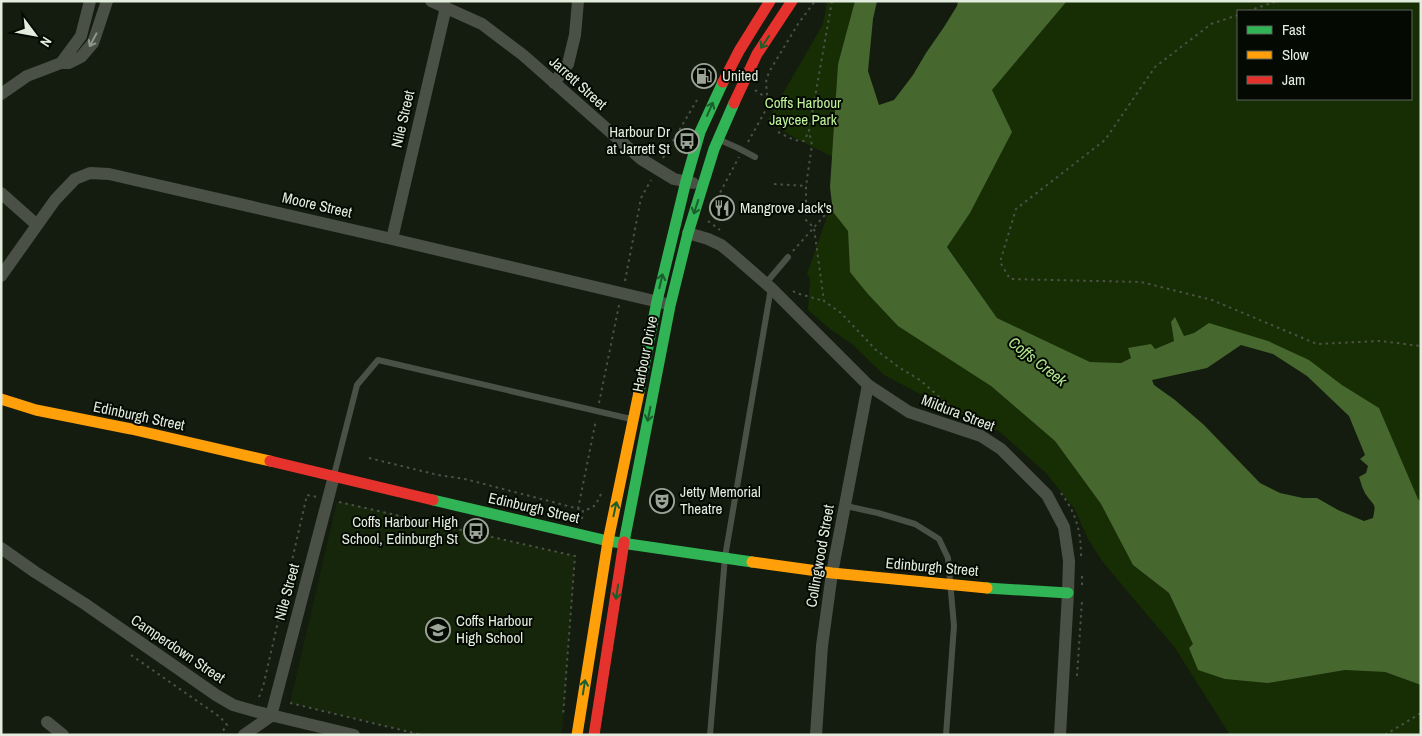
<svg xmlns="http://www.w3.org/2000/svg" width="1422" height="736" viewBox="0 0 1422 736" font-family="'Archivo Narrow',sans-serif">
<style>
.built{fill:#16260a}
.green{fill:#172e04;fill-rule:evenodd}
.water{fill:#46672e;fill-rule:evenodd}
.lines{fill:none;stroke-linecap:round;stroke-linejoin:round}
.path{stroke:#4c5148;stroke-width:2;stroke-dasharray:2.5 4;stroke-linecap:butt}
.lane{stroke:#4a5046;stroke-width:6}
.street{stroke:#4a5046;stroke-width:12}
.fast{stroke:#30b455;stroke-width:11}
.slow{stroke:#ff9f0a;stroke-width:11}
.jam{stroke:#e5322d;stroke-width:11}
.oneway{stroke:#8f978a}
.oneway2{stroke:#1a5e2c}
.labels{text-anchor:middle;stroke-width:4;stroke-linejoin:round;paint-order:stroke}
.poi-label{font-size:15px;fill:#e3edde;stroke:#040902;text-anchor:start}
.street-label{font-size:15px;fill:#e3edde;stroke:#040902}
.park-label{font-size:15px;fill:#bef39a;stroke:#040902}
.water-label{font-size:16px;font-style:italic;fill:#b1e58d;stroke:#040902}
</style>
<rect width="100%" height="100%" fill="#141b0f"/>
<path class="built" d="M 337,501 L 575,556 L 563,722 L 561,735 L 422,735 L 290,703 Z"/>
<path class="green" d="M 827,1 L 855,1 L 838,64 L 833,157 L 795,138 L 767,121 L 823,24 Z
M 1067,1 L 1421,1 L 1421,502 L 1418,500 L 1379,408 L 1342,385 L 1309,360 L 1210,324 L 1194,333 L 1184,336 L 1171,322 L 1174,341 L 1155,349 L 1128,348 L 1131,358 L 1121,363 L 1090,362 L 997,318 L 947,246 L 970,213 L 1011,133 L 992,90 ZM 1238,11 L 1411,11 L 1411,99 L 1238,99 Z
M 829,211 L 833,212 L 848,231 L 850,272 L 991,386 L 1055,441 L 1101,504 L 1133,565 L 1169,593 L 1194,644 L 1268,683 L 1345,670 L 1385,672 L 1421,685 L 1421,735 L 1230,735 L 1175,648 L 1102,561 L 1088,539 L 1074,508 L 1046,473 L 1000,432 L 960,415 L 884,375 L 852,344 L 830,329 L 808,310 L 810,278 L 807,274 Z"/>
<path class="water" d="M 855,1 L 877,1 L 873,19 L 868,71 L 879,105 L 894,100 L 913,75 L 926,53 L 944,27 L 957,6 L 958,1 L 1067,1 L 992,90 L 1012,132 L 970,213 L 947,247 L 997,318 L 1090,362 L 1121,363 L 1131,358 L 1128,348 L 1151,344 L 1155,349 L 1174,341 L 1171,322 L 1175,317 L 1184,336 L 1194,333 L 1209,323 L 1268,341 L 1309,360 L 1342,385 L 1379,408 L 1418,499 L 1421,502 L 1421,685 L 1385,672 L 1345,670 L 1268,683 L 1225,679 L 1198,670 L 1189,648 L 1193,644 L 1169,593 L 1133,565 L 1101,504 L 1055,441 L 991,386 L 898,326 L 867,293 L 850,272 L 848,231 L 833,212 L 830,187 L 838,64 ZM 1241,345 L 1273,354 L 1307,376 L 1349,416 L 1365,455 L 1360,459 L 1368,466 L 1366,473 L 1359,477 C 1361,483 1363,491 1367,496 C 1375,507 1376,503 1373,518 L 1364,521 L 1338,510 L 1317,498 L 1303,498 L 1280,493 L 1260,483 L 1204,425 L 1175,400 L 1154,385 L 1152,380 L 1207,368 Z"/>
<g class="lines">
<path class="path" d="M 832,1 L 809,131 L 812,145 L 806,186 L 806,220 L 814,228 L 824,301 L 841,313 L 876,350 L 900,368 L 920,380 L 960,415
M 1248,11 L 1277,1
M 1238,15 L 1211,24 L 1155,67 L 1105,140 L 1016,209 L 1000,262 L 1010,279 L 1141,282 L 1212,300 L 1317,344 L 1380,341 L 1421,346
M 755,90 L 768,99
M 778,132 L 794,140 L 804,141 L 809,131
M 748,142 L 768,106 L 766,82 L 769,72 L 798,24 L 815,1
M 663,158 L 697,100
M 774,184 L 806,186
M 714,204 L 739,157
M 708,221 L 720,230
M 793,251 L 833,206
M 625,281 L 641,198 L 651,180
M 793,291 L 796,293 L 824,301
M 599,403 L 619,305
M 369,458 L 438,475 L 465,479 L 583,510
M 1061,493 C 1076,513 1081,531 1081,556
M 339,502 L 575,556 L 563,716
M 578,509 L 596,420
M 582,519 L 583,510 C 595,509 596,504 601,494
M 1082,576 L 1082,586
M 131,655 L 220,717 L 227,725 L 220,735
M 1077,676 L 1082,601
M 259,697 L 263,687 L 307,495 L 317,497
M 290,703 L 422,735
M 1385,735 L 1421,713"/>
<path class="lane" d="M 720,140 L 738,148 L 755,157
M 766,283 L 788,257
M 334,475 L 357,385 L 378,360 L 631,419
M 846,506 L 878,513 L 915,524 L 939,539 L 948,558 L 954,626 L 946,735
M 710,735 L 725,557 L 771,288"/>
<path class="street" d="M 431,1 L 482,24 L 523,55 L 641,159 L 674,179 L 693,183
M 61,63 L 81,36 L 90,1
M 554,83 L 568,64 L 575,35 L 578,1
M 1,94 L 27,76 L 61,63 L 69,63 L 81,57 L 93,43 L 107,1
M 1,193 L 37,225
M 688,233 L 708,239 L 721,245 L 732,254 L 771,288 L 868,385 L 909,412 L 981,436 L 1001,449 L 1047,495 L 1064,527 L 1069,561 L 1068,593 L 1060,735
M 392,239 L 446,7
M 1,276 L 55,200 L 75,179 L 90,173 L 109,174 L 392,239 L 663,303
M 1,548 L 35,572 L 85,604 L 216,695 L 233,705 L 254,711 L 354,735
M 47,722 L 63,735
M 244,735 L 271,716 L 334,476
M 816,735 L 822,646 L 832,573 L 868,385"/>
<path class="fast" d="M 639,392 L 657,301 L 686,181 L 700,132 L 723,82
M 433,500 L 608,541 L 752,562
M 624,542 L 670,306 L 688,233 L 714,149 L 734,103
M 987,588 L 1068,593"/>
<path class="slow" d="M 1,399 L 36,410 L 131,429 L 270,461
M 752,562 L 832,573 L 987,588
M 577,735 L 608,541 L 639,392"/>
<path class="jam" d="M 723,82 L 739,51 L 770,1
M 734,103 L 757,54 L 792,1
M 270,461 L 433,500
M 594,735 L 624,542"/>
</g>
<defs><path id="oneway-shaft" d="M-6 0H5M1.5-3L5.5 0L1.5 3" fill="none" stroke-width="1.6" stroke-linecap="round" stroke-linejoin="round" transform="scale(1.25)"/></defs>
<use class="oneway" href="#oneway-shaft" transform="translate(93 40) rotate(118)"/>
<g class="oneway2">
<use href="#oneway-shaft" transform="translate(765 42) rotate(124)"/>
<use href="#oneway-shaft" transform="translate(710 109) rotate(-66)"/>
<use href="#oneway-shaft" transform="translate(696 207) rotate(108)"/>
<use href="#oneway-shaft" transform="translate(661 281) rotate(-77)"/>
<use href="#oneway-shaft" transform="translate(649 414) rotate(101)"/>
<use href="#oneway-shaft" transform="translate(615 509) rotate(-78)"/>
<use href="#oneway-shaft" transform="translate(617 592) rotate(99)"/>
<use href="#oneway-shaft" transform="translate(584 687) rotate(-81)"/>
</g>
<defs>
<symbol id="fuel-ring" viewBox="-11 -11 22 22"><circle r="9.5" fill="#040902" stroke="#9ba496" stroke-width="1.5"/><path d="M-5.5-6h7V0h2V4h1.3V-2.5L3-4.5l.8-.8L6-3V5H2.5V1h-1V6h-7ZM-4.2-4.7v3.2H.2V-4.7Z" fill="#9ba496"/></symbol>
<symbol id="bus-ring" viewBox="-11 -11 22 22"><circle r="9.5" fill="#040902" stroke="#9ba496" stroke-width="1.5"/><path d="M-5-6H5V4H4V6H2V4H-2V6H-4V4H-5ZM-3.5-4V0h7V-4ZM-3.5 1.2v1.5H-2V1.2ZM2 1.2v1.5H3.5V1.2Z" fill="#9ba496"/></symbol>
<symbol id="restaurant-ring" viewBox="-11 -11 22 22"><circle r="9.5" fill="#040902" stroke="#9ba496" stroke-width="1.5"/><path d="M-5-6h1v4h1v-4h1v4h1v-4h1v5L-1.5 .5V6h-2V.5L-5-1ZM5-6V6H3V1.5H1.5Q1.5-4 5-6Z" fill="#9ba496"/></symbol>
<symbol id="theatre-ring" viewBox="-11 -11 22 22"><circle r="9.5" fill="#040902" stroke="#9ba496" stroke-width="1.5"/><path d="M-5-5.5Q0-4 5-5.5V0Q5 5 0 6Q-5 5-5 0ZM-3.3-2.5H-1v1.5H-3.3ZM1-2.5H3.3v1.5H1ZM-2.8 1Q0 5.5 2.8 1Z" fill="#9ba496"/></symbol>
<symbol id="school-ring" viewBox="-11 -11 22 22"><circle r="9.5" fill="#040902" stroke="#9ba496" stroke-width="1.5"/><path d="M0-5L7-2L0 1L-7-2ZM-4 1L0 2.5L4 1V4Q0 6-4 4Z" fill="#9ba496"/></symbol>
</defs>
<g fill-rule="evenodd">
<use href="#fuel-ring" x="690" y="62" width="28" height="28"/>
<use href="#bus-ring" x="673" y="127" width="28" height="28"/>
<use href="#restaurant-ring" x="708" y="194" width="28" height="28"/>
<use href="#theatre-ring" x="648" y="487" width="28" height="28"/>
<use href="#bus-ring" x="462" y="517" width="28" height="28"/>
<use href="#school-ring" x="424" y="616" width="28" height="28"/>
</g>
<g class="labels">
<g class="poi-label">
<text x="722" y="81">United</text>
<text x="670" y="137" text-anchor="end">Harbour Dr<tspan x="670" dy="17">at Jarrett St</tspan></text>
<text x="740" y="213">Mangrove Jack's</text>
<text x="680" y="497">Jetty Memorial<tspan x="680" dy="17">Theatre</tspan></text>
<text x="458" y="527" text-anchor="end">Coffs Harbour High<tspan x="458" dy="17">School, Edinburgh St</tspan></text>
<text x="456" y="626">Coffs Harbour<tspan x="456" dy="17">High School</tspan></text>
</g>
<g class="street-label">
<text transform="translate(578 83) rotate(42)" y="5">Jarrett Street</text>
<text transform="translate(403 119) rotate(-77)" y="5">Nile Street</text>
<text transform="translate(317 205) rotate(13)" y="5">Moore Street</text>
<text transform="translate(645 354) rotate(-79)" y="5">Harbour Drive</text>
<text transform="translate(958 413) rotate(21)" y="5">Mildura Street</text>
<text transform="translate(139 416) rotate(12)" y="5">Edinburgh Street</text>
<text transform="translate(534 508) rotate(13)" y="5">Edinburgh Street</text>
<text transform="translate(820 556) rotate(-80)" y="5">Collingwood Street</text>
<text transform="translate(932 567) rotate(5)" y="5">Edinburgh Street</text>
<text transform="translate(287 592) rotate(-75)" y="5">Nile Street</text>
<text transform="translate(178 649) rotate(34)" y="5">Camperdown Street</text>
</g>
<g class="park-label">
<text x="803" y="108">Coffs Harbour<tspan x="803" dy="17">Jaycee Park</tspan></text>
</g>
<g class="water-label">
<text transform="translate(1038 361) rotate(38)" y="6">Coffs Creek</text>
</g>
</g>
<rect width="1422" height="736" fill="none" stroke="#e3edde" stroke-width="5"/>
<rect x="1237" y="10" width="175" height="90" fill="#040902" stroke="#5d645a"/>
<rect x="1247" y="26" width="25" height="8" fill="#30b455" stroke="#5d645a"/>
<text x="1282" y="35" font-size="15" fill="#e3edde">Fast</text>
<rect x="1247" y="51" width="25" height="8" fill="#ff9f0a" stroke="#5d645a"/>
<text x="1282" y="60" font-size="15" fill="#e3edde">Slow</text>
<rect x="1247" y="76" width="25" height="8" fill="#e5322d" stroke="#5d645a"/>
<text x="1282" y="85" font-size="15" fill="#e3edde">Jam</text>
<g transform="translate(35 35) rotate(122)" stroke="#040902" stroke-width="4" paint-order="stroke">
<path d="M0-4L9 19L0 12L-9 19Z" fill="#e3edde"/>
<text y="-8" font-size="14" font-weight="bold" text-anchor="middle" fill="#e3edde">N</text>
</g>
</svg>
